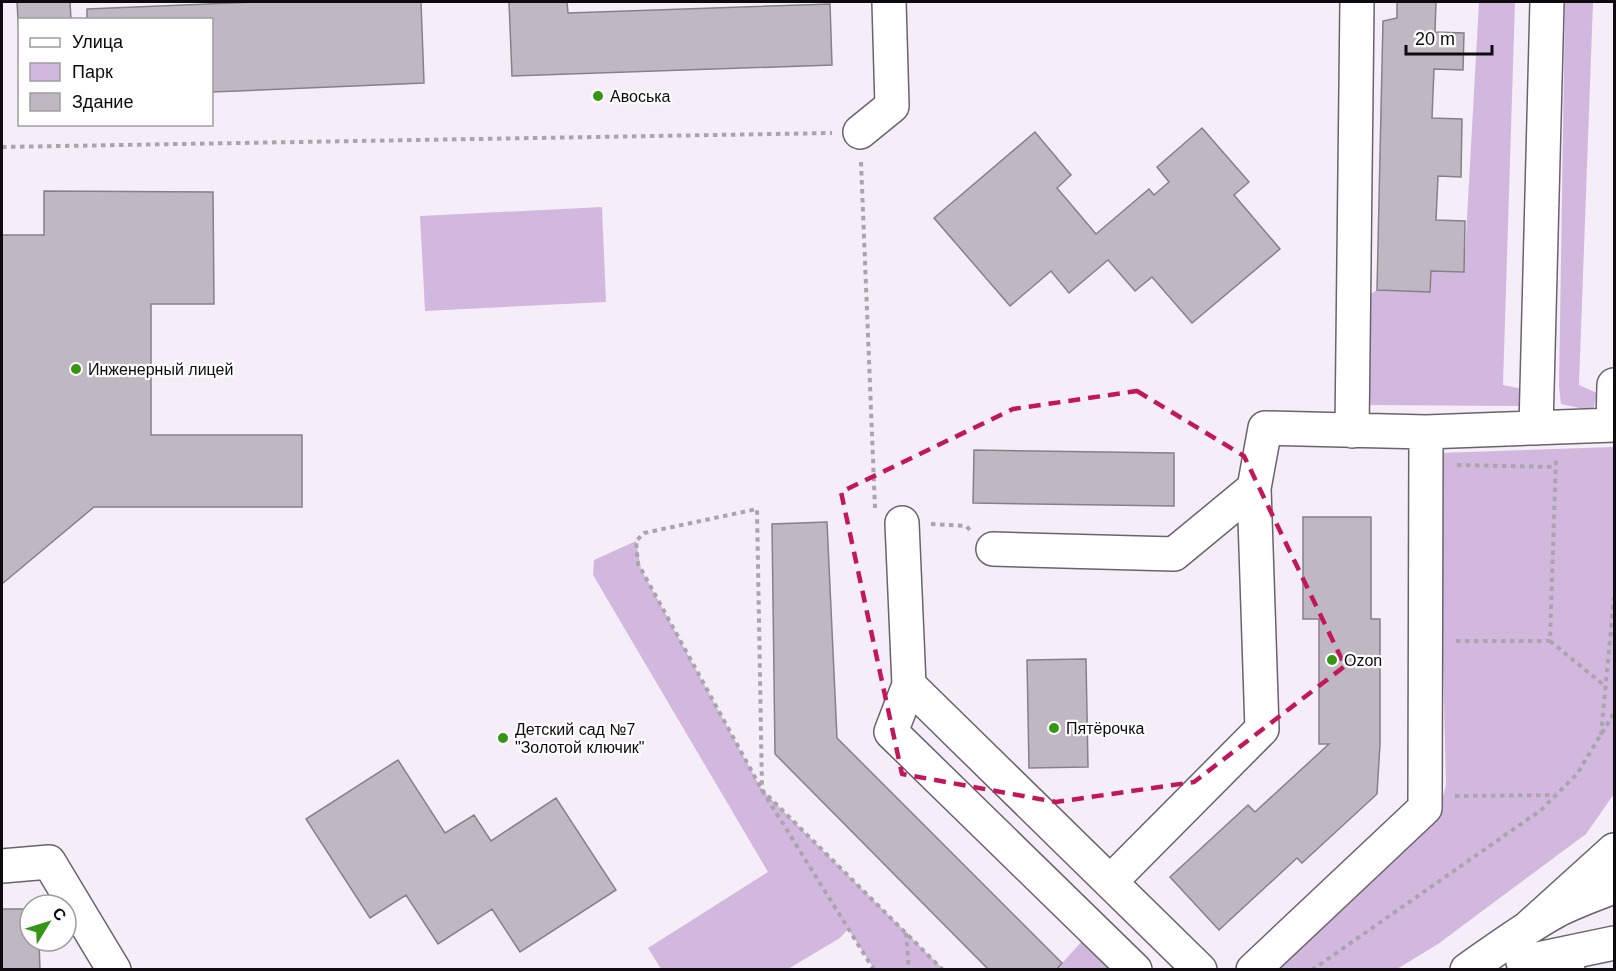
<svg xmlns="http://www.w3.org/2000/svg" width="1616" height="971" viewBox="0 0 1616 971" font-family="Helvetica,sans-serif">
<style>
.green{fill:#d2b8de}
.building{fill:#bfb8c2;stroke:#868089;stroke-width:1.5}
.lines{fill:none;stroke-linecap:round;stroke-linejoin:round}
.minor-casing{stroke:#6a636d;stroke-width:36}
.major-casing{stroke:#6a636d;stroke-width:36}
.path{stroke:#aaa5ad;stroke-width:4;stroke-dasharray:4.5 4.5;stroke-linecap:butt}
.minor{stroke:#fff;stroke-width:33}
.major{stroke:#fff;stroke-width:33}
.marked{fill:none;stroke:#c2185b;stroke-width:4.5;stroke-dasharray:12 8;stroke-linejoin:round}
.poi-dot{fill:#359515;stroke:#fefefe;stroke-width:2}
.labels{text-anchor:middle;stroke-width:4.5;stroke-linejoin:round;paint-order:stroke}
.poi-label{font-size:16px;fill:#0d0b0f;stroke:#fefefe;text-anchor:start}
</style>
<rect width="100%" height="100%" fill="#f5eef8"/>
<path class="green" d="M 1479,2 L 1515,2 L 1503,385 L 1523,389 L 1521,406 L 1364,405 L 1365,298 L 1377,290 L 1430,292 L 1431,271 L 1464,272 Z
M 1565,2 L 1593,2 L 1579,385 L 1597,393 L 1593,411 L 1561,404 L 1559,386 Z
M 602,207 L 606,302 L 425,311 L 420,216 Z
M 1614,447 L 1614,794 L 1586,834 L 1438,944 L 1397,969 L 1262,970 L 1437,820 L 1446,785 L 1438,453 Z
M 636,541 L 641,569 L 762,790 L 943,969 L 874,969 L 848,929 L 840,938 L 788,969 L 661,969 L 648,948 L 768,872 L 593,575 L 594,560 Z
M 1093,929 L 1135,970 L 1056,970 Z"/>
<path class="building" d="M 17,2 L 70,2 L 71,20 L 20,20 L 20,54 Z
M 257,2 L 421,2 L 424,83 L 212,92 L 212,20 L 87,20 L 87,9 Z
M 509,2 L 567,2 L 568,13 L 830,4 L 832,65 L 512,76 Z
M 1397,2 L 1436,2 L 1435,32 L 1464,33 L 1463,70 L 1434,69 L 1432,118 L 1462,119 L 1461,177 L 1438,176 L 1436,220 L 1465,221 L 1464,272 L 1431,271 L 1430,292 L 1377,290 L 1383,21 L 1397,18 Z
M 1202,128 L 1249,182 L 1234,195 L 1280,249 L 1192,323 L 1152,277 L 1135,291 L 1108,260 L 1069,293 L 1051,271 L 1010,306 L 934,218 L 1035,132 L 1071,175 L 1057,188 L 1096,234 L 1149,189 L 1154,195 L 1169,182 L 1157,167 Z
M 44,191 L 213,192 L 214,304 L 151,304 L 151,435 L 302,435 L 302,507 L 94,507 L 2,584 L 2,235 L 44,235 Z
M 974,450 L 1174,453 L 1174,506 L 973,503 Z
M 1303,517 L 1371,517 L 1371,619 L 1380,619 L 1380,744 L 1377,794 L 1302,863 L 1297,858 L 1219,930 L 1170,877 L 1248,805 L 1255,812 L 1329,744 L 1319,744 L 1319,619 L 1303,619 Z
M 827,522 L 837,738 L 1062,963 L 1056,970 L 989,970 L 775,754 L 772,524 Z
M 1086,659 L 1088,767 L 1029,768 L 1027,660 Z
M 398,760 L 445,833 L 474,815 L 491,841 L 556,798 L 616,890 L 520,952 L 492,909 L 438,944 L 406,895 L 370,918 L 306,819 Z
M 2,909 L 30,909 L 30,941 L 39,941 L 40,970 L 2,970 Z"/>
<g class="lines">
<defs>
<path id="minor" d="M 860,132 L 892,106 L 889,2
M 1613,425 L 1614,385
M 1536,428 L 1547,2
M 1352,431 L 1357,2
M 902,523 L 909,685 L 891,732 L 1135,970
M 993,549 L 1174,554 L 1254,488
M 909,685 L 1200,970
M 2,866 L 49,862 L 114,970
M 1110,882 L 1262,729 L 1254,488 L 1265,428 L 1426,432 L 1614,425
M 1523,962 L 1614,943
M 1253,970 L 1425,808 L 1426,432
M 1467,970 C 1497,949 1526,927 1558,910 C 1576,901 1595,894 1614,887"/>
<path id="major" d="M 1530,926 L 1614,850
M 1524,962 L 1568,970"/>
</defs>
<use href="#minor" class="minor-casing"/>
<use href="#major" class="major-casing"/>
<path class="path" d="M 2,147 L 832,133
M 861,162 L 875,508
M 1457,465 L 1555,467
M 931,524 L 966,526 L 970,530
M 1456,641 L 1550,641 L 1556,458
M 1550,641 L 1605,686
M 1601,735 L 1614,597
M 1455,796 L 1555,795
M 906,933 L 909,970
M 874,970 L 762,790 L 641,569 L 638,564 L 636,541 L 644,533 L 757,509 L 762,790 L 943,970
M 1312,970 L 1541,810 L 1577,774 L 1614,713"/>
<use href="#minor" class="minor"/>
<use href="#major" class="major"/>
</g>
<path class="marked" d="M 1137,391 L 1244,456 L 1345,666 L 1194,782 L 1056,802 L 902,774 L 841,492 L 1013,409 Z"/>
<g class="poi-dot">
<circle cx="598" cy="96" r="6"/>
<circle cx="76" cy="369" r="6"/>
<circle cx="1332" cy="660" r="6"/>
<circle cx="1054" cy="728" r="6"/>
<circle cx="503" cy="738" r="6"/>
</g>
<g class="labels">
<g class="poi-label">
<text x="610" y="102">Авоська</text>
<text x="88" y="375">Инженерный лицей</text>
<text x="1344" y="666">Ozon</text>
<text x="1066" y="734">Пятёрочка</text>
<text x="515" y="735">Детский сад №7<tspan x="515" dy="18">"Золотой ключик"</tspan></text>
</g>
</g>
<rect width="1616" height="971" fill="none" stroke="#0d0b0f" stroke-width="6"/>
<rect x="18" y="18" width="195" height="108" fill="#fefefe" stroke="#9e9d9e" stroke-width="1.5"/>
<rect x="30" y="38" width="30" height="9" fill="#ffffff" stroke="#9e9d9e" stroke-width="1.5"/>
<text x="72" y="48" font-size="18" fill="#0d0b0f">Улица</text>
<rect x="30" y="63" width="30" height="18" fill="#d2b8de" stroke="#9e9d9e" stroke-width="1.5"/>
<text x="72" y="78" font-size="18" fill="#0d0b0f">Парк</text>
<rect x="30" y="93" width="30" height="18" fill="#bfb8c2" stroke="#9e9d9e" stroke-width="1.5"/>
<text x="72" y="108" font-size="18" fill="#0d0b0f">Здание</text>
<g transform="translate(48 923) rotate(52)"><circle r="28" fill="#fefefe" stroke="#9e9d9e" stroke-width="1.5"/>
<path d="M0-4.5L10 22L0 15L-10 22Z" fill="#359515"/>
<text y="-9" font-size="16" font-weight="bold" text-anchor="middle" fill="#0d0b0f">С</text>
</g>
<path d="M1406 45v9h86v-9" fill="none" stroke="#0d0b0f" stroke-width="3"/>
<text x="1415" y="45" font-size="18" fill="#0d0b0f" stroke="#fefefe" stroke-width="4.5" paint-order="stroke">20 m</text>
</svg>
